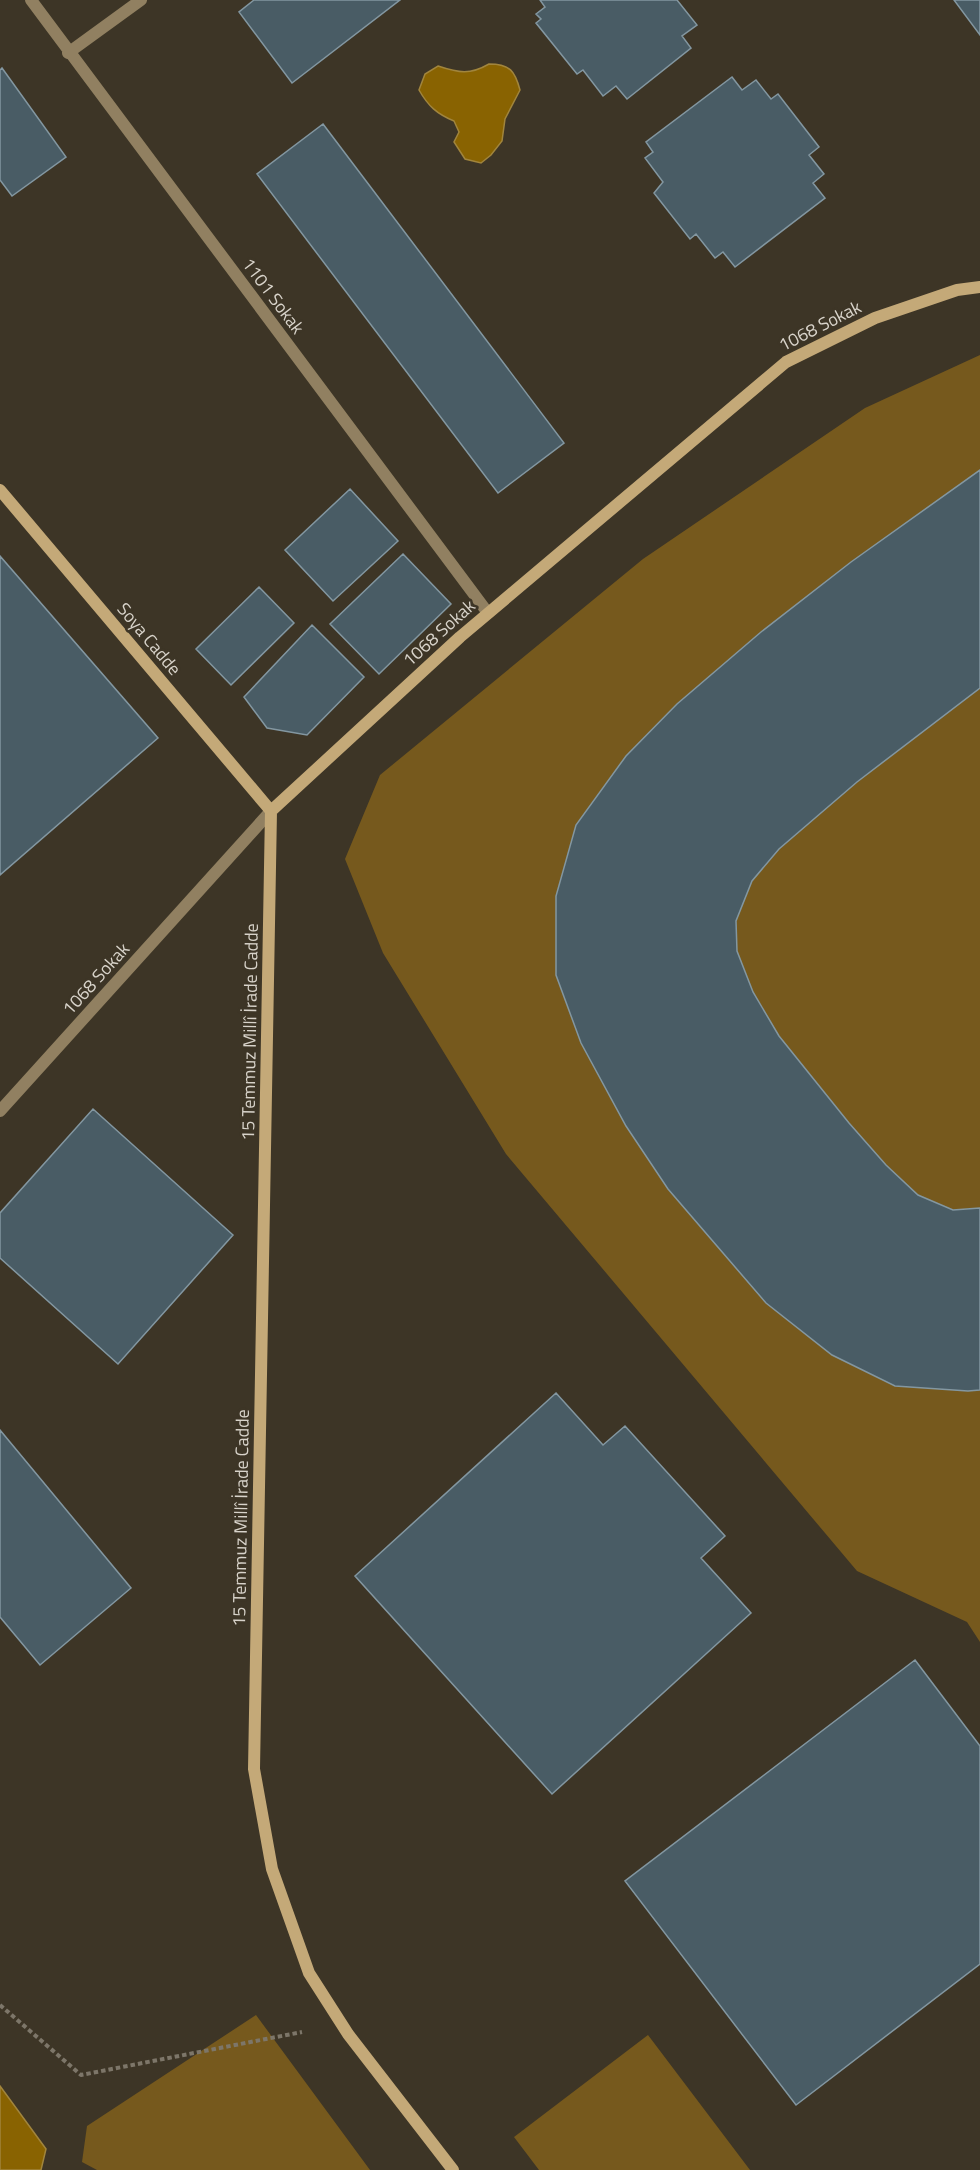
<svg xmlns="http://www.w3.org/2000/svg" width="980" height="2170" viewBox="0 0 980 2170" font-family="'Titillium Web',sans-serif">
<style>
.green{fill:#76591d}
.water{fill:#896301;stroke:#a1853d;stroke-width:1.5}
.building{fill:#495c65;stroke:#8397a1;stroke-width:1.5}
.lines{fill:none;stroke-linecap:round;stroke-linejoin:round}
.path{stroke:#7d7669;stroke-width:4;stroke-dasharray:4.5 3;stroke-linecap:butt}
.minor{stroke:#918061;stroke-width:12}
.secondary{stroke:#c4a978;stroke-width:12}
.labels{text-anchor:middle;stroke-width:5;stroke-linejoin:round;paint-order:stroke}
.street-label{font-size:18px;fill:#d8d3ca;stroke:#3d3526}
</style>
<rect width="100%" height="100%" fill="#3d3526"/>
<path class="green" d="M 980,355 L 980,1642 L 967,1622 L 857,1571 L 506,1154 L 383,953 L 345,859 L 380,775 L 643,559 L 865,408 Z
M 256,2015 L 370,2170 L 97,2170 L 82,2162 L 87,2126 Z
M 648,2035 L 750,2170 L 539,2170 L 514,2137 Z"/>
<path class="water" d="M 489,64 C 510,64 515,71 520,90 L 505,119 L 502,141 L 491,155 L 481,163 L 465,159 L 454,142 L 459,132 L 454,121 C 437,114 428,106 419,90 L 425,74 L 438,66 C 459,73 470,75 489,64 Z
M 0,2086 L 46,2149 L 41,2170 L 0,2170 Z"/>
<path class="building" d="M 254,0 L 400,0 L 292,83 L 239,12 Z
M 540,0 L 677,0 L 697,25 L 682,36 L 691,48 L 627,99 L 616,86 L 603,96 L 583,70 L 577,74 L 536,23 L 541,19 L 536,14 L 545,7 Z
M 954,0 L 980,0 L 980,35 Z
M 2,68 L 66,157 L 12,196 L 0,180 L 0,70 Z
M 732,77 L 742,90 L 756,80 L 771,99 L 778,94 L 819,147 L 809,155 L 824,174 L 813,183 L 825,198 L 735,267 L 723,252 L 715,258 L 696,234 L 690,239 L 654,193 L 663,182 L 645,158 L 653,152 L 646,142 Z
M 323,124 L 564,443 L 498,493 L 257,174 Z
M 980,470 L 980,688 L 857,782 L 779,849 L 752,881 L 736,921 L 737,951 L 753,992 L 779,1036 L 849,1123 L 886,1165 L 918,1195 L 953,1210 L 980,1208 L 980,1390 L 968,1391 L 895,1386 L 832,1355 L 766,1303 L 668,1189 L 626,1126 L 581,1043 L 556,975 L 556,896 L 576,825 L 626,756 L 677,704 L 761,632 L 851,562 Z
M 350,489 L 398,541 L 333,601 L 285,550 Z
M 403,554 L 451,604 L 379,674 L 330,624 Z
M 0,556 L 158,738 L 0,875 Z
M 259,587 L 294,623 L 231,685 L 196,649 Z
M 312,625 L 364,677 L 307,735 L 267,728 L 244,697 Z
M 93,1109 L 233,1235 L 118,1364 L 0,1258 L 0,1213 Z
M 556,1393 L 603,1445 L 625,1426 L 725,1536 L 701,1558 L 751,1613 L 552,1794 L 355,1576 Z
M 0,1430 L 131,1588 L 40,1665 L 0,1617 Z
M 915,1660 L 980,1746 L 980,1964 L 796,2105 L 625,1881 Z"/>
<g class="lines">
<path class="path" d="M 0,2005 L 81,2075 L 302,2032"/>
<path class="minor" d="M 31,0 L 488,613
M 68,53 L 141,0
M 0,1111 L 271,811"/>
<path class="secondary" d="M 0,490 L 271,811
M 271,811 L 254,1769 L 272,1869 L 309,1973 L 348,2034 L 453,2170
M 271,811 L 460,637 L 786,362 L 875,318 L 957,290 L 980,287"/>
</g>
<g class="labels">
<g class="street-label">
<text transform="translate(273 296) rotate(53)" y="6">1101 Sokak</text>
<text transform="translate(820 326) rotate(-27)" y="6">1068 Sokak</text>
<text transform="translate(439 633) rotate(-42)" y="6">1068 Sokak</text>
<text transform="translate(149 639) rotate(50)" y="6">Soya Cadde</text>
<text transform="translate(96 979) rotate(-48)" y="6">1068 Sokak</text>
<text transform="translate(250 1032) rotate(-89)" y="6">15 Temmuz Millî İrade Cadde</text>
<text transform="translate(241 1518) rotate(-89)" y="6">15 Temmuz Millî İrade Cadde</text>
</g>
</g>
</svg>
